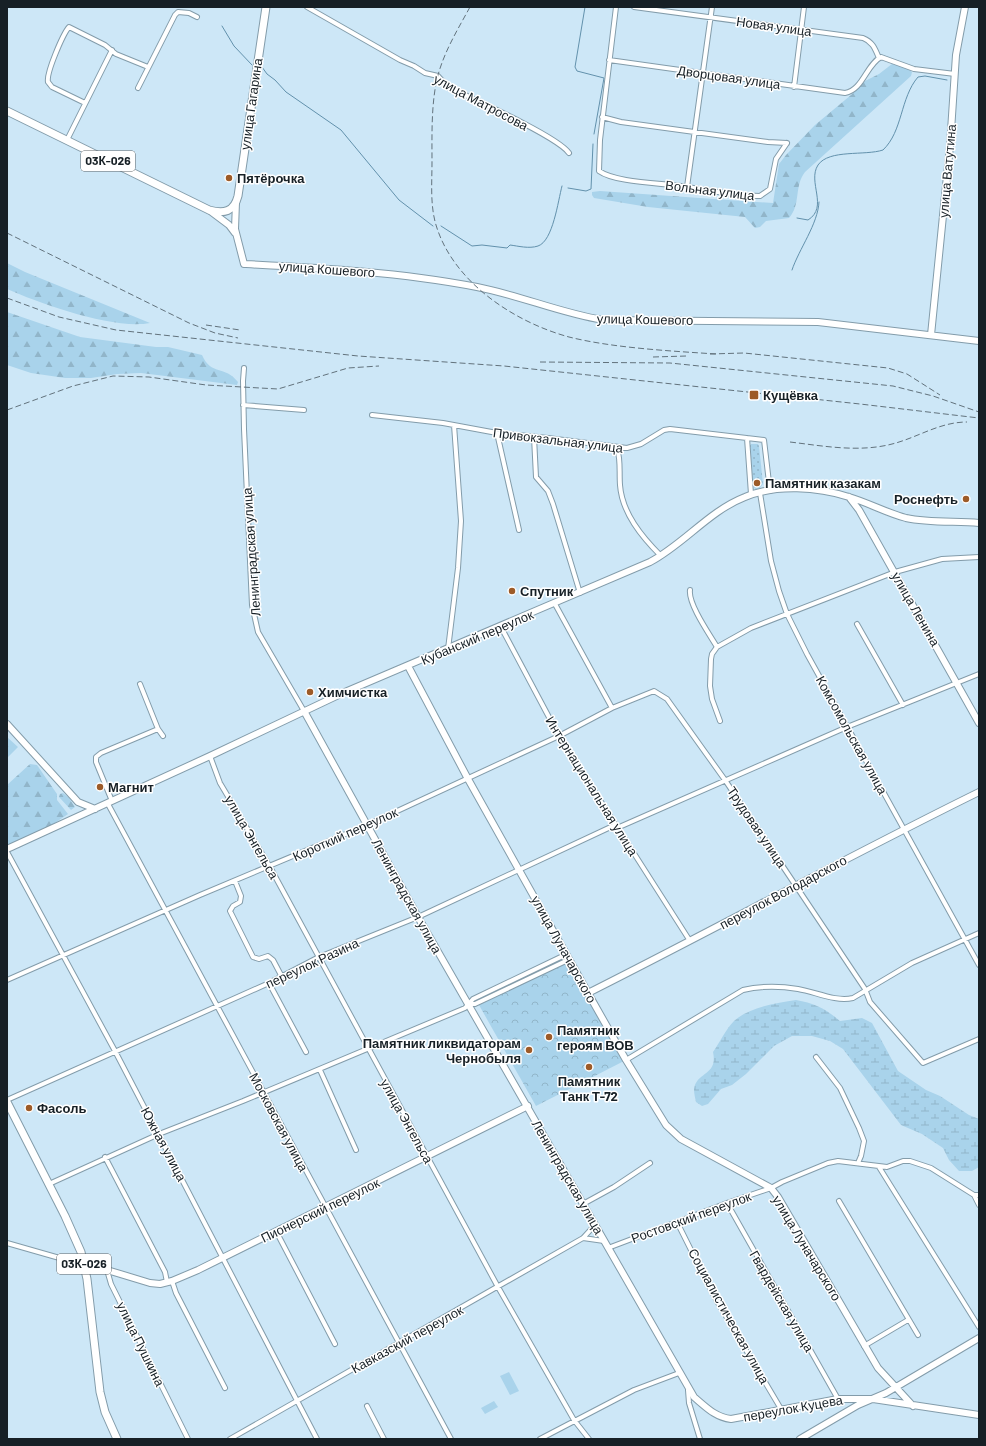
<svg xmlns="http://www.w3.org/2000/svg" width="986" height="1446" viewBox="0 0 986 1446" font-family="Barlow,sans-serif">
<style>
.grass{fill:url(#grass-dots)}
.forest{fill:url(#forest-firs)}
.wetland{fill:url(#wetland-marsh)}
.park{fill:url(#park-crowns)}
.garden{fill:#a9d3eb}
.lines{fill:none;stroke-linecap:round;stroke-linejoin:round}
.stream{stroke:#6291ac;stroke-width:1}
.street-casing{stroke:#839caa;stroke-width:6}
.secondary-casing{stroke:#839caa;stroke-width:8}
.primary-casing{stroke:#839caa;stroke-width:9}
.street{stroke:#fff;stroke-width:4}
.secondary{stroke:#fff;stroke-width:6}
.primary{stroke:#fff;stroke-width:7}
.rail{stroke:#62727c;stroke-width:1;stroke-dasharray:6 3;stroke-linecap:butt}
.poi-dot{fill:#9d5b28;stroke:#fff;stroke-width:1.5}
.labels{text-anchor:middle;stroke-width:3;stroke-linejoin:round;paint-order:stroke}
.shield{fill:#fff;stroke:#5d6367;stroke-width:1}
.shield-label{font-size:12px;font-weight:bold;fill:#172026}
.street-label{font-size:13px;fill:#172026;stroke:#fff}
.poi-label{font-size:13px;font-weight:bold;fill:#172026;stroke:#fff;text-anchor:start}
</style>
<defs>
<pattern id="grass-dots" width="8" height="8" patternUnits="userSpaceOnUse"><rect width="8" height="8" fill="#a9d3eb"/><path d="M2 2h.1M6 6h.1" fill="none" stroke="#91b5c9" stroke-width="1.8" stroke-linecap="round"/></pattern>
<pattern id="forest-firs" width="22" height="20" patternUnits="userSpaceOnUse"><rect width="22" height="20" fill="#a9d3eb"/><path d="M5 1l3.5 6h-7zM16 11l3.5 6h-7z" fill="#91b5c9"/></pattern>
<pattern id="wetland-marsh" width="20" height="14" patternUnits="userSpaceOnUse"><rect width="20" height="14" fill="#a9d3eb"/><path d="M1 5h8M5 5V1M11 12h8M15 12V8" fill="none" stroke="#91b5c9"/></pattern>
<pattern id="park-crowns" width="20" height="18" patternUnits="userSpaceOnUse"><rect width="20" height="18" fill="#a9d3eb"/><path d="M2 6a3 3 0 1 1 6 0M12 15a3 3 0 1 1 6 0" fill="none" stroke="#91b5c9"/></pattern>
</defs>
<rect width="100%" height="100%" fill="#cde7f7"/>
<path class="grass" d="M 751,444 L 758,444 L 759,446 L 763,484 L 759,489 L 755,489 L 753,486 L 749,447 Z"/>
<path class="forest" d="M 892,64 L 905,67 L 912,72 L 911,76 L 805,172 C 794,186 801,205 789,218 L 766,221 L 760,227 L 755,228 L 745,217 L 648,207 L 594,198 L 592,195 L 592,192 L 600,191 L 773,203 L 779,164 L 786,155 L 815,125 L 851,95 L 865,81 L 879,74 Z
M 7,263 L 25,272 L 150,323 C 114,330 41,304 7,289 Z
M 7,312 L 80,337 L 156,347 L 168,347 L 202,355 C 211,376 225,365 238,382 L 237,385 L 141,373 L 117,374 L 91,378 L 65,378 L 31,373 L 7,365 Z
M 7,737 L 18,747 L 7,758 Z
M 30,764 L 37,765 L 57,794 L 57,800 L 68,814 L 49,827 L 8,845 L 7,785 Z
M 63,793 L 69,798 L 75,807 L 71,810 L 59,797 L 60,794 Z"/>
<path class="wetland" d="M 796,1000 C 814,1003 826,1009 840,1021 L 862,1018 L 872,1023 L 898,1071 L 926,1090 L 940,1096 L 969,1115 L 979,1119 L 979,1167 L 972,1171 L 959,1171 L 949,1160 L 943,1148 L 922,1134 L 901,1125 L 843,1049 L 830,1041 L 812,1036 L 792,1036 L 774,1046 L 746,1074 L 732,1085 L 721,1089 L 708,1104 L 702,1106 L 696,1102 C 695,1098 694,1093 694,1089 C 697,1071 718,1076 713,1052 C 720,1042 726,1029 734,1021 C 749,1007 776,1003 796,1000 Z"/>
<path class="park" d="M 568,962 L 624,1061 L 536,1106 L 479,1005 Z"/>
<path class="garden" d="M 509,1372 L 519,1391 L 510,1395 L 500,1376 Z
M 494,1401 L 498,1407 L 485,1414 L 481,1408 Z"/>
<g class="lines">
<path class="stream" d="M 585,7 L 575,67 L 577,71 L 604,78 L 594,134
M 222,26 L 234,46 L 252,65
M 262,67 L 267,74 L 275,80 L 286,92 L 341,130 L 399,200 L 433,226
M 568,188 L 586,191 L 591,189 L 593,144
M 797,218 L 808,220 C 829,207 807,182 818,165 C 829,149 865,156 883,150 C 903,131 900,98 918,77 L 925,76 L 947,80
M 441,226 L 472,246 L 482,245 L 507,248 L 510,245 C 518,246 529,249 538,246 C 553,241 558,201 562,186
M 792,270 C 799,249 818,224 819,202"/>
<defs>
<path id="street" d="M 307,7 L 400,60 L 414,66 L 425,73 L 438,76 L 448,87 C 471,98 557,136 569,153
M 616,7 L 600,140 L 599,171 C 616,183 664,183 687,187 C 711,191 735,196 760,196 L 770,189 L 776,159 L 787,143
M 634,7 L 863,38 C 873,42 875,49 879,58
M 609,60 L 845,93 C 863,90 866,65 881,57 L 914,69 L 955,74
M 794,87 L 804,7
M 138,88 L 175,15 L 178,12 L 189,13 L 197,17
M 85,103 L 52,87 C 51,86 49,83 48,82 C 46,73 63,34 69,27 L 105,45 L 116,54 L 148,67
M 602,117 L 621,122 L 768,142 L 787,143
M 67,140 L 112,50
M 687,187 L 712,7
M 244,368 L 243,381 L 244,429 L 252,605 L 258,632 L 304,711
M 243,405 L 304,410
M 372,415 L 443,423 L 497,433 L 548,438 L 627,448 L 641,444 L 664,430 L 670,429 L 764,440 L 770,491
M 497,433 L 519,530
M 534,437 L 536,477 L 548,491 L 553,504 L 580,593
M 747,438 L 751,494
M 617,448 C 621,460 619,472 620,485 C 622,513 642,537 661,556
M 760,493 L 771,561 L 779,591 L 787,614 L 807,654 L 979,965
M 690,590 C 688,604 710,635 717,647
M 555,604 L 612,708
M 857,624 L 903,705
M 501,627 L 559,736 L 690,941
M 448,649 L 458,568 L 461,521 L 454,425
M 140,684 L 158,729 L 163,736
M 720,721 L 712,699 L 710,686 L 711,659 L 712,654 L 717,647 L 751,628 L 895,572 L 942,559 L 979,557
M 210,756 L 220,783 L 270,867 L 498,1287 L 574,1420 L 589,1439
M 112,801 L 96,762 L 96,757 L 101,753 L 158,729
M 108,804 L 451,1439
M 617,828 L 847,727 L 979,674
M 7,852 L 115,1051 L 317,1439
M 235,881 L 241,896 L 240,902 L 233,906 L 230,911 L 253,957 L 259,959 L 268,956 L 273,960 L 282,977
M 7,980 L 200,895 L 367,825 L 559,736 L 612,708 L 654,691 L 667,699 L 725,780 L 865,989 L 870,1002 L 923,1063 L 979,1039
M 269,983 L 306,1052
M 468,1004 L 475,1004 L 570,959
M 816,1057 L 840,1088 L 859,1128 L 864,1141 L 861,1156 L 858,1163
M 626,1060 L 743,990 C 760,986 780,986 798,989 C 816,992 835,1002 853,998 L 912,963 L 979,933
M 320,1070 L 356,1150
M 7,1100 L 269,983 L 319,957 L 418,917 L 615,825
M 105,1157 L 165,1272 L 167,1282
M 879,1167 L 979,1327
M 49,1184 L 159,1134 L 243,1101 L 465,1008 L 473,999 L 567,954
M 974,1195 L 979,1205
M 839,1201 L 918,1335
M 727,1203 L 838,1399
M 583,1204 L 614,1187 L 650,1163
M 677,1222 L 714,1296 L 781,1409
M 276,1231 L 335,1344
M 583,1238 L 604,1241
M 7,1243 L 84,1265
M 608,1248 L 727,1203 L 771,1188 L 782,1182 L 828,1163 L 838,1161 L 887,1167 L 903,1161 L 910,1161 L 931,1168 L 974,1195 L 979,1195
M 107,1270 L 111,1284 L 188,1439
M 172,1281 L 176,1293 L 225,1388
M 864,1346 L 908,1320
M 688,1390 L 689,1403 L 700,1439
M 367,1406 L 384,1439
M 230,1439 L 583,1238 L 595,1225
M 540,1439 L 634,1390 L 679,1373"/>
<path id="secondary" d="M 236,202 L 235,229 L 244,264 C 321,268 400,272 477,287 C 519,295 560,313 603,320 L 818,322 L 979,341
M 209,210 L 229,225 L 235,233
M 931,335 L 950,146 L 956,55 L 965,7
M 849,497 L 859,510 L 979,723
M 408,666 L 468,779 L 588,993 L 626,1060 L 666,1125 L 681,1139 L 771,1188 L 778,1197 L 878,1368 L 913,1406
M 304,711 L 418,917 L 694,1397 C 706,1407 715,1417 731,1419 L 838,1399 L 873,1399 L 979,1415
M 7,724 L 78,802 L 95,809
M 7,849 L 210,756 L 345,692 L 650,562 C 684,544 709,511 745,497 C 776,484 818,487 849,497 C 869,503 887,513 906,518 C 929,523 956,521 979,523
M 588,993 C 719,927 847,857 979,792
M 84,1265 L 107,1270 L 150,1283 L 160,1284 L 172,1281 L 198,1270 L 528,1106
M 800,1439 L 858,1405 L 886,1393 L 979,1338"/>
<path id="primary" d="M 7,111 L 209,210 C 224,214 234,212 238,196 L 266,7
M 7,1102 L 65,1216 L 81,1252 L 87,1279 L 100,1392 L 105,1412 L 117,1439"/>
</defs>
<use href="#street" class="street-casing"/>
<use href="#secondary" class="secondary-casing"/>
<use href="#primary" class="primary-casing"/>
<use href="#street" class="street"/>
<use href="#secondary" class="secondary"/>
<use href="#primary" class="primary"/>
<path class="rail" d="M 470,7 C 458,29 445,50 438,75 C 431,102 432,134 432,162 C 432,183 430,205 436,225 C 453,282 514,322 569,337 C 613,348 671,351 716,354
M 7,233 L 189,323 L 215,333 L 238,338
M 7,298 L 59,317 L 116,330 L 358,356 L 504,366 L 860,404 L 979,418
M 206,325 L 240,330
M 710,354 L 744,353 L 888,368 L 907,374 L 940,395
M 653,357 L 687,356
M 540,362 L 670,363 L 893,386 L 933,396 L 979,412
M 7,410 L 73,386 L 113,376 L 149,377 L 206,385 L 278,389 L 348,368 L 379,366
M 790,442 C 823,446 856,452 888,445 C 916,439 938,422 967,422"/>
</g>
<g class="poi-dot">
<circle cx="229" cy="178" r="4"/>
<rect x="749" y="390" width="10" height="10" rx="2"/>
<circle cx="757" cy="483" r="4"/>
<circle cx="966" cy="499" r="4"/>
<circle cx="512" cy="591" r="4"/>
<circle cx="310" cy="692" r="4"/>
<circle cx="100" cy="787" r="4"/>
<circle cx="549" cy="1037" r="4"/>
<circle cx="529" cy="1050" r="4"/>
<circle cx="589" cy="1067" r="4"/>
<circle cx="29" cy="1108" r="4"/>
</g>
<g class="labels">
<g class="shield">
<rect x="81" y="151" width="54" height="20" rx="3"/>
<rect x="57" y="1254" width="54" height="20" rx="3"/>
</g>
<g class="shield-label">
<text x="108" y="165">03К-026</text>
<text x="84" y="1268">03К-026</text>
</g>
<g class="street-label">
<text transform="translate(774 26) rotate(8)" y="5">Новая улица</text>
<text transform="translate(729 77) rotate(8)" y="5">Дворцовая улица</text>
<text transform="translate(481 102) rotate(28)" y="5">улица Матросова</text>
<text transform="translate(251 104) rotate(-82)" y="5">улица Гагарина</text>
<text transform="translate(947 171) rotate(-85)" y="5">улица Ватутина</text>
<text transform="translate(710 190) rotate(7)" y="5">Вольная улица</text>
<text transform="translate(327 269) rotate(4)" y="5">улица Кошевого</text>
<text transform="translate(645 319) rotate(1)" y="5">улица Кошевого</text>
<text transform="translate(558 440) rotate(7)" y="5">Привокзальная улица</text>
<text transform="translate(251 552) rotate(-94)" y="5">Ленинградская улица</text>
<text transform="translate(916 609) rotate(60)" y="5">улица Ленина</text>
<text transform="translate(477 637) rotate(-23)" y="5">Кубанский переулок</text>
<text transform="translate(852 735) rotate(61)" y="5">Комсомольская улица</text>
<text transform="translate(592 786) rotate(58)" y="5">Интернациональная улица</text>
<text transform="translate(757 827) rotate(56)" y="5">Трудовая улица</text>
<text transform="translate(345 834) rotate(-24)" y="5">Короткий переулок</text>
<text transform="translate(252 837) rotate(60)" y="5">улица Энгельса</text>
<text transform="translate(783 892) rotate(-28)" y="5">переулок Володарского</text>
<text transform="translate(407 896) rotate(61)" y="5">Ленинградская улица</text>
<text transform="translate(564 949) rotate(61)" y="5">улица Луначарского</text>
<text transform="translate(312 963) rotate(-25)" y="5">переулок Разина</text>
<text transform="translate(407 1121) rotate(61)" y="5">улица Энгельса</text>
<text transform="translate(279 1122) rotate(62)" y="5">Московская улица</text>
<text transform="translate(164 1144) rotate(62)" y="5">Южная улица</text>
<text transform="translate(568 1177) rotate(60)" y="5">Ленинградская улица</text>
<text transform="translate(320 1210) rotate(-26)" y="5">Пионерский переулок</text>
<text transform="translate(691 1217) rotate(-20)" y="5">Ростовский переулок</text>
<text transform="translate(807 1248) rotate(59)" y="5">улица Луначарского</text>
<text transform="translate(782 1301) rotate(60)" y="5">Гвардейская улица</text>
<text transform="translate(729 1316) rotate(61)" y="5">Социалистическая улица</text>
<text transform="translate(407 1339) rotate(-29)" y="5">Кавказский переулок</text>
<text transform="translate(141 1344) rotate(64)" y="5">улица Пушкина</text>
<text transform="translate(793 1408) rotate(-10)" y="5">переулок Куцева</text>
</g>
<g class="poi-label">
<text x="237" y="183">Пятёрочка</text>
<text x="763" y="400">Кущёвка</text>
<text x="765" y="488">Памятник казакам</text>
<text x="958" y="504" text-anchor="end">Роснефть</text>
<text x="520" y="596">Спутник</text>
<text x="318" y="697">Химчистка</text>
<text x="108" y="792">Магнит</text>
<text x="557" y="1035">Памятник<tspan x="557" dy="15">героям ВОВ</tspan></text>
<text x="521" y="1048" text-anchor="end">Памятник ликвидаторам<tspan x="521" dy="15">Чернобыля</tspan></text>
<text x="589" y="1086" text-anchor="middle">Памятник<tspan x="589" dy="15">Танк Т-72</tspan></text>
<text x="37" y="1113">Фасоль</text>
</g>
</g>
<rect width="986" height="1446" fill="none" stroke="#172026" stroke-width="16"/>
</svg>
